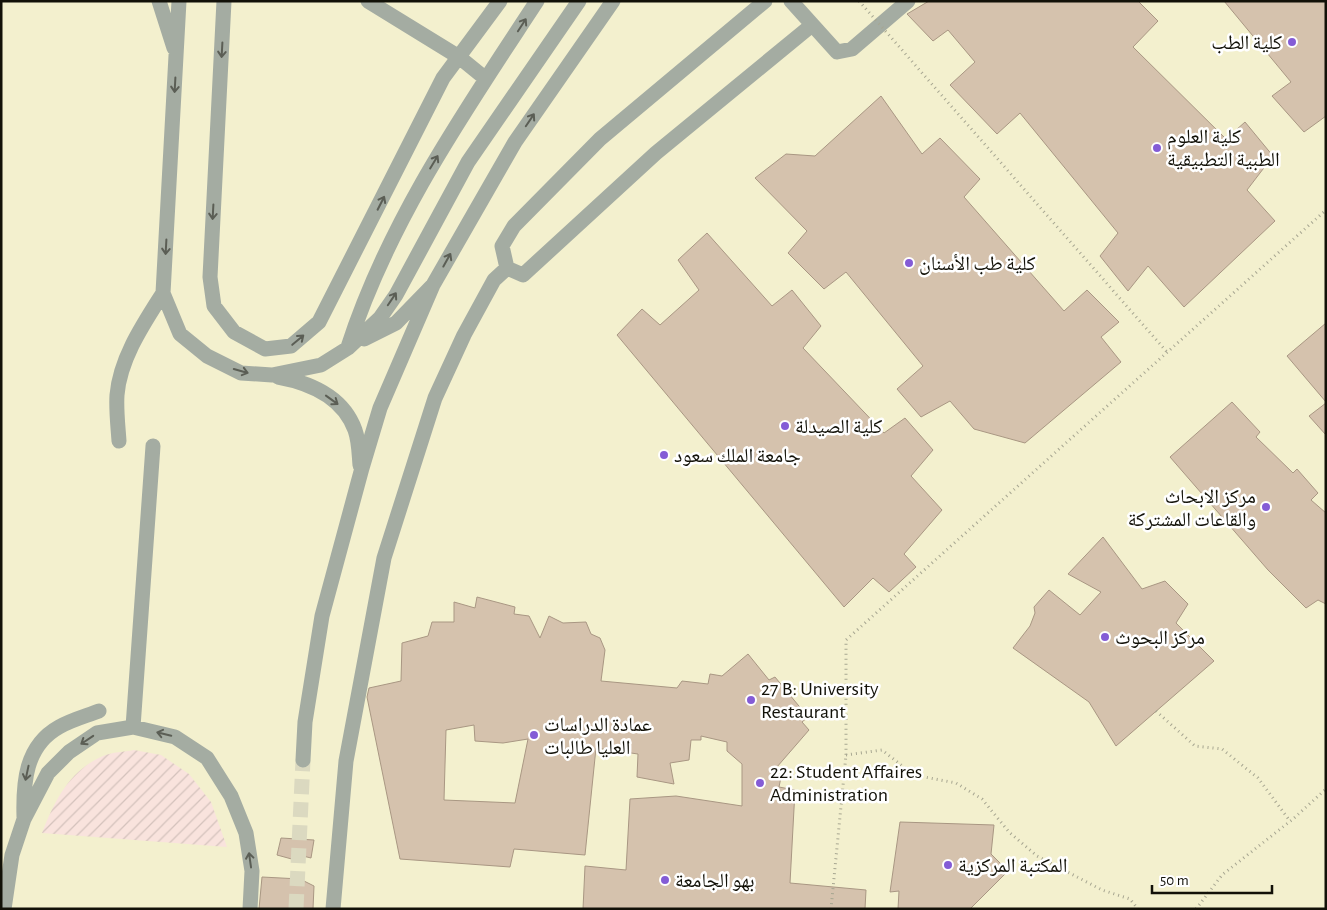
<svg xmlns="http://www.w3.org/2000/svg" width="1327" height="910" viewBox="0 0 1327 910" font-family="'Alegreya Sans','Noto Naskh Arabic',sans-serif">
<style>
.built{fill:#f3f0ce}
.garden{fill:url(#garden-furrows)}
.building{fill:#d5c2ad;stroke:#a99783;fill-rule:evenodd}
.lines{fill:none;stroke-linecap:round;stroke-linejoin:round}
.minor-tunnel{stroke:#dbd9c0;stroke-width:15;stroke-dasharray:15 8;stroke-linecap:butt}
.path{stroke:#a7a691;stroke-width:3;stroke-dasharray:1 4;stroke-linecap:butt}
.minor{stroke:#a4aca2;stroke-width:15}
.path-bridge{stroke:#a7a691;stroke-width:3;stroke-dasharray:1 4;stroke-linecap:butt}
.oneway{stroke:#5b5e55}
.poi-dot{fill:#845cd6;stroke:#fff;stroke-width:2}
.labels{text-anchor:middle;stroke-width:5;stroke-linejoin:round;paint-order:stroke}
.poi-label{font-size:20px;fill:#121108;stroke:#fff;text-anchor:start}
</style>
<defs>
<pattern id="garden-furrows" width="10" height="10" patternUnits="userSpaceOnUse" patternTransform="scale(1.25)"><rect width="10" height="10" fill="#f9e3dd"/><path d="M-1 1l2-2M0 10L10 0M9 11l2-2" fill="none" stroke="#d4c2bc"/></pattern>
</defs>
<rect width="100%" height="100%" fill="#fefce1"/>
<path class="built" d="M 1,1 L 1326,1 L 1326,909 L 1,909 Z"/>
<path class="garden" d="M 134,750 L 161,755 L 189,774 L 211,802 L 227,847 L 42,833 C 55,800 69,771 103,756 C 112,752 124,752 134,750 Z"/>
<path class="building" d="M 929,1 L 1138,1 L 1158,21 L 1133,47 L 1226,139 L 1245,122 L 1273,156 L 1247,190 L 1275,221 L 1184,307 L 1148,266 L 1128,291 L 1100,256 L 1118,233 L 1020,113 L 997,134 L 950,85 L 975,62 L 948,30 L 933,41 L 907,14 Z
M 1224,1 L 1326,1 L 1326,116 L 1304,132 L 1272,96 L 1291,82 Z
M 881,96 L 922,154 L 940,138 L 980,179 L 964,197 L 1064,311 L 1087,290 L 1119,322 L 1101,337 L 1121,362 L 1025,443 L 974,429 L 950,401 L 921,417 L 897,389 L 923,366 L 846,272 L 824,289 L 788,253 L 807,231 L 755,178 L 786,154 L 815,156 Z
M 707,233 L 772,306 L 792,290 L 821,326 L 803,348 L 884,433 L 905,418 L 933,450 L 911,476 L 942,510 L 904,554 L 916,567 L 889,592 L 873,578 L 844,607 L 617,335 L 642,309 L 660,325 L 699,290 L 678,260 Z
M 1326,323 L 1326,402 L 1287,356 Z
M 1232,402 L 1260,432 L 1256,437 L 1293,473 L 1297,469 L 1318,493 L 1311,500 L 1326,513 L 1326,604 L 1318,600 L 1306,608 L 1268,570 L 1170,457 Z
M 1326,403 L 1326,435 L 1309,416 Z
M 1103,537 L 1142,589 L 1165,581 L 1188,604 L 1176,623 L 1214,661 L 1116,746 L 1089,702 L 1013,648 L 1030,626 L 1035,613 L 1034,607 L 1049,590 L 1080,615 L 1101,592 L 1068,574 Z
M 477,597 L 515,607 L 514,614 L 529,616 L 540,638 L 549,616 L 563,623 L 586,622 L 591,634 L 600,638 L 605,650 L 601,681 L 677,688 L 682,681 L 708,684 L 710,674 L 722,676 L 748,654 L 769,680 L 775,677 L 808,717 L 802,722 L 809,730 L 770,775 L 781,777 L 779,787 L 795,790 L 790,883 L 866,890 L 865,909 L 583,909 L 585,866 L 626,870 L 630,799 L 676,796 L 742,806 L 742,764 L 727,751 L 727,742 L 701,736 L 701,740 L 691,740 L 689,760 L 670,763 L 674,784 L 637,777 L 638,754 L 596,748 L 585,855 L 514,849 L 510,867 L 400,859 L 367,697 L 369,688 L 401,681 L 402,643 L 428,636 L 432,622 L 454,622 L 454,602 L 475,608 ZM 474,725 L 475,741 L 503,743 L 528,739 L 515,803 L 444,800 L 446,730 Z
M 900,822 L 994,825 L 991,854 L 1008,871 L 970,909 L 898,909 L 899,891 L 890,892 Z
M 281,838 L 314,840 L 311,858 L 299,855 L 299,861 L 277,855 Z
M 262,877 L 300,879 L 314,886 L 313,909 L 259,909 Z"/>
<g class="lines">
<path class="minor-tunnel" d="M 296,909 L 303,760"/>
<path class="path" d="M 1156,711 L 1195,746 L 1222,749 L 1258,778 L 1290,821
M 846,755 L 882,750 L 914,775 L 956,783 L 982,799 L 1009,832 L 1037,856 L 1102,890 L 1130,899 L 1138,909
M 831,909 L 846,755 L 846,640 L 1326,210
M 1196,909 L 1222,875 L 1293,819 L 1326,789"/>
<path class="minor" d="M 159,1 L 174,48
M 179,1 L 163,293 L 180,334 L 207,356 L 241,373 L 272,375 L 321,365 L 348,348 L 380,318 L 396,295 L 468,162 L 579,1
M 224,1 L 210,277 L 214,306 L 234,332 L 265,349 L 291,346 L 319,322 L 443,78 L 500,1
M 368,1 L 459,57 L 486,79
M 791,1 L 837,52 L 852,49 L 908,1
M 507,268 L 523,275 L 656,153 L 812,25
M 507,268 L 502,246 L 514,226 L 600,139 L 765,1
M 364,339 L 396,323 L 433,285 L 515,142 L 613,1
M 348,347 C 389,220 465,111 537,1
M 278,377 C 311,383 343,397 355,430 C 359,441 359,454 360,465
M 119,441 C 118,426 116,410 117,395 C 120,358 144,323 163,293
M 133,727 L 153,446
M 303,760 L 305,722 L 322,616 L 362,468 L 380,408 L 433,285
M 24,817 C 23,783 25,746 59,727 C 71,720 86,716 99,711
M 4,909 L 12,855 L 24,819 L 48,773 L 69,752 L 97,733 L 133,727 L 175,737 L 207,758 L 231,796 L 246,833 L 252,871 L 250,909
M 333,909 L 346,761 L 384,558 L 435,398 L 464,335 L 494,280 L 507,268"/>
<path class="path-bridge" d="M 859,1 L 1167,352"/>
</g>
<defs><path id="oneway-shaft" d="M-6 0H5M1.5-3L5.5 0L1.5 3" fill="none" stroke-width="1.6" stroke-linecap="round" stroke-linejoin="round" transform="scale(1.25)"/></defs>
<g class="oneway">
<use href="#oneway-shaft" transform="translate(522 25) rotate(-57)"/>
<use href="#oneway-shaft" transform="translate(222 50) rotate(93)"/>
<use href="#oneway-shaft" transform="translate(175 85) rotate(93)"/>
<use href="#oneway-shaft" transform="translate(530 120) rotate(-56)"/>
<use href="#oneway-shaft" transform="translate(434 162) rotate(-59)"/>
<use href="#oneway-shaft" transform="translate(381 203) rotate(-63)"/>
<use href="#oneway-shaft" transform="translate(213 212) rotate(93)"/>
<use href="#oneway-shaft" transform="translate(166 247) rotate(93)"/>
<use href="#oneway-shaft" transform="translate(447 260) rotate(-61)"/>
<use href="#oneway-shaft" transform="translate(392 299) rotate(-56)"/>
<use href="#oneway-shaft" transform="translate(298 340) rotate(-40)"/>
<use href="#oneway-shaft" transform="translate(241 371) rotate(16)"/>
<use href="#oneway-shaft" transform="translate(332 400) rotate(36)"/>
<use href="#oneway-shaft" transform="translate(164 734) rotate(-166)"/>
<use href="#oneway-shaft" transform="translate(87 740) rotate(146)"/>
<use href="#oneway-shaft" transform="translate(27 773) rotate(102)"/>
<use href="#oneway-shaft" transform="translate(250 860) rotate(-98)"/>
</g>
<g class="poi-dot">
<circle cx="1292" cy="42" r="5"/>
<circle cx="1157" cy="148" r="5"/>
<circle cx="909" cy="263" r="5"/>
<circle cx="785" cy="426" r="5"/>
<circle cx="664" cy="455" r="5"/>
<circle cx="1266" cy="507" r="5"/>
<circle cx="1105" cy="637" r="5"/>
<circle cx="751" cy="700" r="5"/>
<circle cx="534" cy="735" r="5"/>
<circle cx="760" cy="783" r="5"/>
<circle cx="948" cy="865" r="5"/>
<circle cx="665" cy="880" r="5"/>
</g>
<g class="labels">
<g class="poi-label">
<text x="1282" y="49" text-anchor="end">كلية الطب</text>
<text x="1167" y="143">كلية العلوم<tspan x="1167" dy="23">الطبية التطبيقية</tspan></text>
<text x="919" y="270">كلية طب الأسنان</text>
<text x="795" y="433">كلية الصيدلة</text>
<text x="674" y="462">جامعة الملك سعود</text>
<text x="1256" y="503" text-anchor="end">مركز الابحاث<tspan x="1256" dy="23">والقاعات المشتركة</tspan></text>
<text x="1115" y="644">مركز البحوث</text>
<text x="761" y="695">27 B: University<tspan x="761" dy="23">Restaurant</tspan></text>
<text x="544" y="731">عمادة الدراسات<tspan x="544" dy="23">العليا طالبات</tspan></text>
<text x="770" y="778">22: Student Affaires<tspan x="770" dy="23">Administration</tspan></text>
<text x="958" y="872">المكتبة المركزية</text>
<text x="675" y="887">بهو الجامعة</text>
</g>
</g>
<rect width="1327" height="910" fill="none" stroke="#121108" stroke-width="5"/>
<path d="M1152 885v8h120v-8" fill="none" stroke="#121108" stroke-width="2.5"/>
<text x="1160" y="885" font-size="15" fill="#121108" stroke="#ffffff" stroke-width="4" paint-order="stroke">50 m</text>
</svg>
